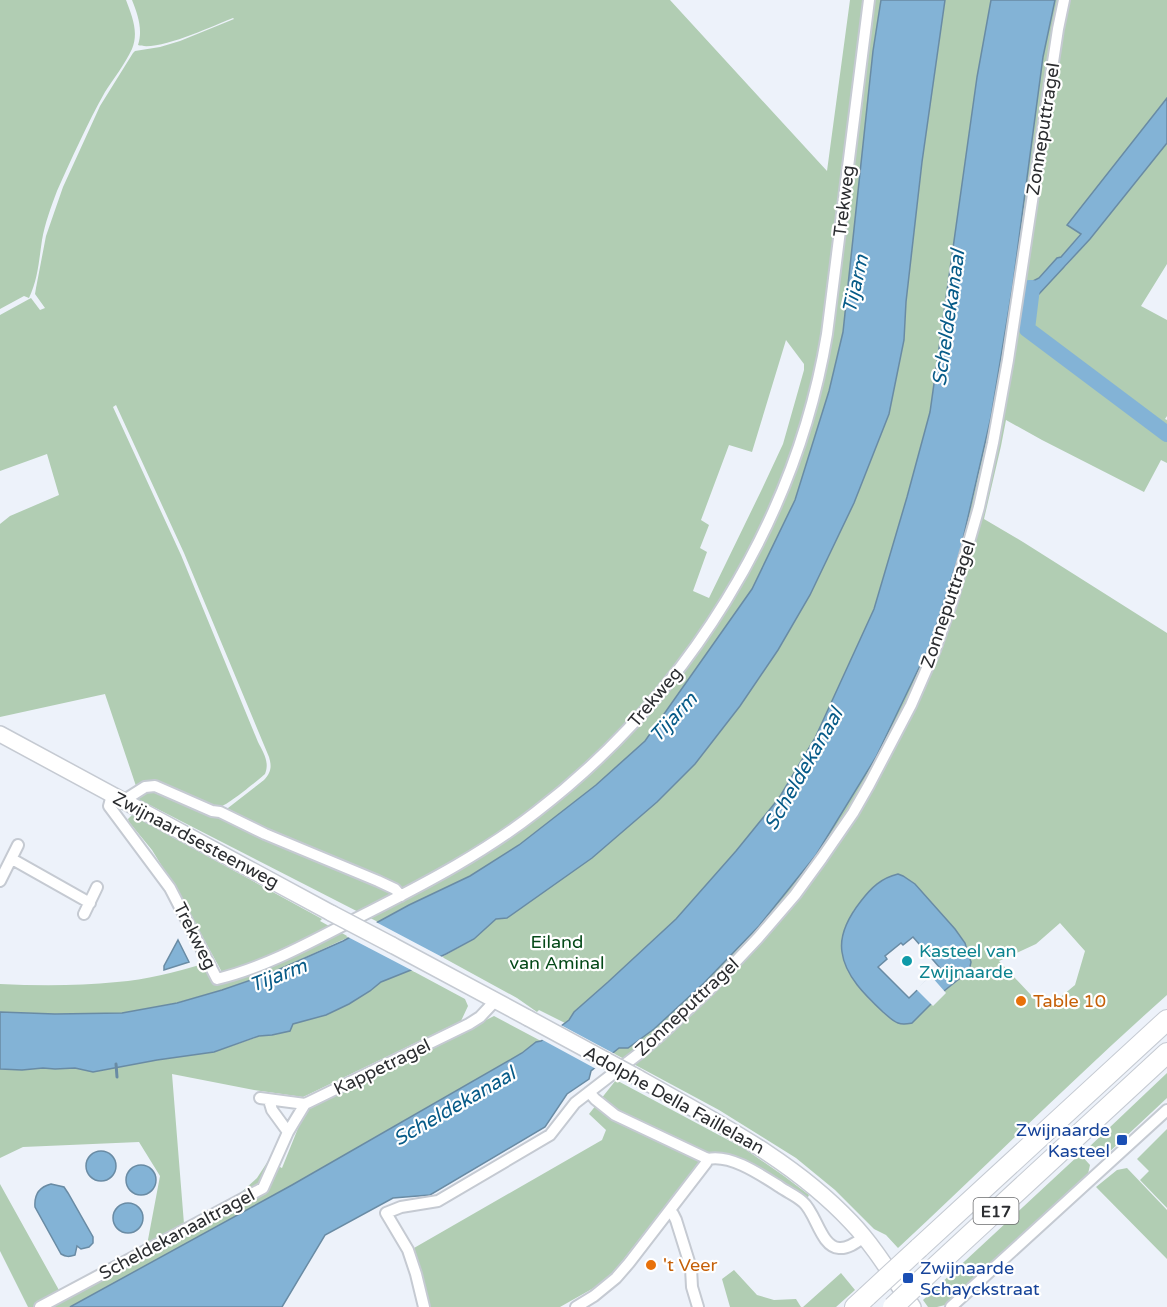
<svg xmlns="http://www.w3.org/2000/svg" width="1167" height="1307" viewBox="0 0 1167 1307" font-family="'Varela Round',sans-serif">
<style>
.green{fill:#b1cdb3;fill-rule:evenodd}
.water{fill:#83b3d6;stroke:#698ba4;stroke-width:1.5;fill-rule:evenodd}
.pier{fill:#edf2fa}
.lines{fill:none;stroke-linecap:round;stroke-linejoin:round}
.stream{stroke:#698ba4;stroke-width:3}
.river{stroke:#83b3d6;stroke-width:16}
.minor-casing{stroke:#c5cad2;stroke-width:14}
.secondary-casing{stroke:#c5cad2;stroke-width:18}
.motorway-casing{stroke:#c5cad2;stroke-width:22}
.minor{stroke:#fff;stroke-width:10}
.secondary{stroke:#fff;stroke-width:15}
.motorway{stroke:#fff;stroke-width:20}
.secondary-bridge-casing{stroke:#c5cad2;stroke-width:18;stroke-linecap:butt}
.motorway-bridge-casing{stroke:#c5cad2;stroke-width:22;stroke-linecap:butt}
.secondary-bridge{stroke:#fff;stroke-width:15}
.motorway-bridge{stroke:#fff;stroke-width:20}
.culture-dot{fill:#0f9aa8;stroke:#fff;stroke-width:2}
.food-dot{fill:#e8710a;stroke:#fff;stroke-width:2}
.transit-dot{fill:#1a4fb4;stroke:#fff;stroke-width:2}
.labels{text-anchor:middle;stroke-width:4.5;stroke-linejoin:round;paint-order:stroke}
.shield{fill:#fff;stroke:#6b6c6e;stroke-width:1.5}
.shield-label{font-size:16px;font-weight:bold;fill:#2b2d30}
.street-label{font-size:18px;fill:#2b2d30;stroke:#fff}
.park-label{font-size:18px;fill:#054918;stroke:#fff}
.culture-label{font-size:18px;fill:#0d838f;stroke:#fff;text-anchor:start}
.food-label{font-size:18px;fill:#c56008;stroke:#fff;text-anchor:start}
.transit-label{font-size:18px;fill:#164399;stroke:#fff;text-anchor:end}
.water-label{font-size:20px;font-style:italic;fill:#075b88;stroke:#fff}
</style>
<rect width="100%" height="100%" fill="#edf2fa"/>
<path class="green" d="M 0,0 L 126,0 C 132,16 139,32 132,49 C 125,64 114,78 105,92 C 87,124 72,158 57,191 C 51,207 45,223 42,240 C 39,260 38,279 29,298 L 24,296 L 0,309 Z
M 132,0 L 670,0 L 827,171 L 850,0 L 881,0 L 873,51 L 843,332 L 829,391 L 795,500 L 752,589 L 645,741 L 596,785 L 519,845 L 470,876 L 409,905 L 378,922 L 138,799 L 144,790 L 153,788 L 219,815 L 264,780 C 271,772 272,767 269,757 L 184,553 L 116,405 L 113,407 L 181,555 L 258,742 C 263,752 270,762 265,774 C 257,781 228,805 220,807 C 208,811 167,789 153,784 L 149,783 L 137,789 L 105,694 L 0,717 L 0,524 L 10,516 L 59,495 L 47,454 L 0,471 L 0,315 L 31,298 L 40,310 L 45,308 L 35,294 L 36,288 L 46,236 L 63,187 L 100,106 L 133,53 L 135,51 L 160,47 L 180,41 L 234,19 L 233,18 C 212,26 158,52 138,45 C 143,30 138,15 132,0 ZM 786,340 L 804,364 L 804,370 L 783,444 L 762,489 L 709,598 L 693,591 L 707,552 L 700,548 L 709,525 L 701,520 L 729,445 L 752,452 Z
M 945,0 L 991,0 L 977,77 L 930,412 L 907,497 L 874,609 L 815,738 L 779,798 L 736,851 L 676,919 L 608,982 L 574,1012 L 569,1020 L 565,1023 L 539,1010 L 537,1012 L 517,998 L 442,957 L 474,939 L 496,919 L 507,918 L 657,802 L 695,764 L 740,706 L 778,650 L 810,595 L 854,503 L 889,414 L 904,340 L 906,302 L 922,162 Z
M 1055,0 L 1167,0 L 1167,98 L 1068,225 L 1081,233 L 1061,257 L 1057,258 L 1039,278 L 1065,267 L 1090,239 L 1167,143 L 1167,264 L 1141,306 L 1167,320 L 1167,416 L 1165,419 L 1167,420 L 1167,463 L 1161,460 L 1144,492 L 1042,440 L 1006,420 L 1001,446 L 984,519 L 1023,542 L 1167,633 L 1167,995 C 1075,1077 988,1164 898,1248 L 886,1235 L 874,1229 L 835,1190 L 796,1158 L 719,1110 L 613,1053 L 619,1048 L 628,1048 L 654,1029 L 704,983 L 759,926 L 816,855 L 876,757 L 930,645 L 960,552 L 979,473 L 1013,284 L 1043,57 ZM 903,876 C 920,886 931,904 945,918 C 955,930 970,944 971,961 C 972,980 909,1011 893,1020 L 871,1001 L 860,988 L 853,911 L 871,889 L 881,881 ZM 1060,923 L 1085,951 L 1075,985 L 1045,1010 L 999,961 L 1036,944 Z
M 132,815 L 322,919 L 320,921 L 349,937 L 271,973 L 222,990 L 176,1003 L 122,1013 L 55,1014 L 0,1012 L 0,984 C 39,986 78,986 117,982 C 146,980 175,972 203,964 L 218,976 L 223,974 L 176,889 L 152,850 L 129,822 L 128,819 Z
M 411,970 L 465,999 L 468,1006 L 461,1021 L 303,1097 L 254,1090 L 172,1074 L 184,1224 L 237,1196 L 257,1178 L 268,1161 L 282,1168 L 305,1111 L 494,1016 L 541,1041 L 536,1042 L 522,1053 L 284,1190 L 70,1307 L 28,1307 L 0,1251 L 0,1184 L 60,1292 L 147,1245 L 160,1176 L 139,1142 L 23,1147 L 0,1158 L 0,1069 L 22,1070 L 43,1068 L 55,1069 L 75,1068 L 93,1072 L 157,1060 L 214,1052 L 260,1036 L 272,1035 L 293,1024 L 326,1015 L 349,1004 L 370,991 L 381,982 Z
M 1167,1073 L 1167,1098 L 1105,1156 L 1098,1157 L 1088,1148 Z
M 616,1080 L 745,1149 L 784,1176 L 809,1195 L 807,1199 L 762,1170 L 705,1155 L 612,1274 L 599,1285 L 560,1307 L 428,1307 L 414,1248 L 602,1140 L 606,1130 L 589,1114 Z
M 1167,1129 L 1167,1208 L 1140,1180 L 1149,1171 L 1137,1159 Z
M 1080,1154 L 1090,1165 L 1088,1174 L 945,1305 L 937,1307 L 928,1307 L 923,1300 Z
M 1127,1168 L 1167,1210 L 1167,1259 L 1096,1187 L 1117,1170 Z
M 734,1270 L 757,1295 L 774,1300 L 796,1299 L 801,1307 L 730,1307 L 722,1279 Z
M 841,1273 L 855,1290 L 836,1307 L 803,1307 Z"/>
<path class="water" d="M 881,0 L 945,0 L 922,162 L 906,302 L 904,340 L 889,414 L 854,503 L 810,595 L 778,650 L 740,706 L 695,764 L 657,802 L 592,858 L 507,918 L 496,919 L 474,939 L 446,954 L 411,970 L 381,982 L 370,991 L 349,1004 L 326,1015 L 293,1024 L 290,1031 L 272,1035 L 259,1036 L 214,1052 L 157,1060 L 93,1072 L 75,1068 L 55,1069 L 43,1068 L 22,1070 L 0,1069 L 0,1012 L 55,1014 L 122,1013 L 177,1003 L 222,990 L 271,973 L 343,941 L 409,905 L 470,876 L 519,845 L 596,785 L 645,741 L 752,589 L 795,500 L 829,391 L 843,332 L 873,51 Z
M 991,0 L 1055,0 L 1043,57 L 1013,284 L 991,417 L 960,552 L 930,645 L 876,757 L 816,855 L 759,926 L 704,983 L 654,1029 L 628,1048 L 619,1048 L 591,1071 L 589,1079 L 567,1094 L 545,1127 L 430,1195 L 393,1198 L 325,1235 L 282,1307 L 70,1307 L 292,1185 L 522,1053 L 536,1042 L 541,1041 L 569,1020 L 574,1012 L 608,982 L 676,919 L 736,851 L 779,798 L 815,738 L 874,609 L 907,497 L 930,412 L 977,77 Z
M 1167,98 L 1167,143 L 1090,239 L 1039,294 L 1032,288 L 1033,281 L 1039,278 L 1057,258 L 1061,257 L 1081,234 L 1067,225 Z
M 898,874 L 903,876 L 915,884 L 955,929 L 965,943 L 971,962 L 970,967 L 964,975 L 944,991 L 912,1023 C 907,1024 903,1025 898,1023 C 892,1021 888,1016 883,1012 C 866,996 845,976 842,952 C 839,933 850,915 861,901 C 871,888 881,878 898,874 ZM 913,937 L 940,968 L 909,998 L 878,967 L 887,959 L 885,956 L 901,943 L 903,945 Z
M 178,940 L 189,962 L 164,970 L 164,966 Z
M86 1166a15 15 0 1 1 30 0a15 15 0 1 1-30 0Z
M126 1180a15 15 0 1 1 30 0a15 15 0 1 1-30 0Z
M 51,1184 L 64,1187 L 68,1193 L 93,1237 L 93,1243 L 89,1247 L 81,1249 L 77,1246 L 75,1255 C 69,1257 66,1257 61,1254 L 35,1207 C 34,1195 39,1187 51,1184 Z
M113 1218a15 15 0 1 1 30 0a15 15 0 1 1-30 0Z"/>
<path class="pier" d="M 374,921 L 444,958 L 415,972 L 346,936 Z
M 931,976 L 946,993 L 933,1006 L 916,989 Z
M 559,1024 L 615,1054 L 598,1070 L 539,1038 Z"/>
<g class="lines">
<path class="stream" d="M 116,1064 L 117,1077"/>
<path class="river" d="M 1029,288 L 1032,288 L 1027,329 L 1167,434"/>
<defs>
<path id="minor" d="M 112,795 L 109,806 L 170,888 L 217,979 C 271,966 321,936 371,911 C 428,882 485,852 536,812 C 686,697 796,522 827,334 L 869,0
M 123,801 L 145,787 L 155,786 L 212,811 L 220,812 L 265,834 L 378,881 L 395,889 L 401,896
M 12,859 L 90,903
M 0,881 L 18,845
M 84,914 L 97,887
M 589,1092 L 595,1099 L 615,1115 L 708,1159
M 260,1098 L 305,1104 L 469,1024 L 480,1017 L 495,1001
M 269,1100 L 272,1110 L 288,1132
M 708,1159 C 731,1154 761,1175 780,1187 C 787,1192 797,1196 803,1202 C 816,1213 821,1247 839,1248 C 848,1249 857,1242 864,1237
M 669,1211 L 673,1214 L 676,1220 L 691,1268 L 692,1287 L 698,1307
M 40,1307 L 263,1188 L 288,1132 L 305,1104
M 424,1307 L 416,1274 L 408,1250 L 386,1213 L 401,1207 L 438,1201 L 550,1135 L 575,1103 L 641,1052 L 662,1034 L 709,990 L 758,938 L 795,895 L 822,858 L 853,813 L 869,785 L 911,705 L 935,650 L 952,601 L 979,507 L 993,443 L 1008,360 L 1058,29 L 1064,0
M 576,1307 L 594,1296 L 616,1278 L 629,1263 L 706,1163 L 708,1159
M 951,1307 L 1167,1110"/>
<path id="secondary" d="M 0,734 L 331,913
M 392,945 L 528,1018
M 637,1077 C 712,1120 791,1158 851,1222 C 875,1247 893,1278 913,1307"/>
<path id="motorway" d="M 919,1248 L 1167,1020
M 932,1270 L 1167,1053
M 855,1307 L 867,1296"/>
</defs>
<use href="#minor" class="minor-casing"/>
<use href="#secondary" class="secondary-casing"/>
<use href="#motorway" class="motorway-casing"/>
<use href="#minor" class="minor"/>
<use href="#secondary" class="secondary"/>
<use href="#motorway" class="motorway"/>
<defs>
<path id="secondary-bridge" d="M 331,913 L 392,945
M 528,1018 L 637,1077"/>
<path id="motorway-bridge" d="M 867,1296 L 919,1248
M 893,1307 L 932,1270"/>
</defs>
<use href="#secondary-bridge" class="secondary-bridge-casing"/>
<use href="#motorway-bridge" class="motorway-bridge-casing"/>
<use href="#secondary-bridge" class="secondary-bridge"/>
<use href="#motorway-bridge" class="motorway-bridge"/>
</g>
<circle class="culture-dot" cx="907" cy="961" r="6"/>
<g class="food-dot">
<circle cx="1021" cy="1001" r="6"/>
<circle cx="651" cy="1265" r="6"/>
</g>
<g class="transit-dot">
<rect x="1116" y="1134" width="12" height="12" rx="3"/>
<rect x="902" y="1272" width="12" height="12" rx="3"/>
</g>
<g class="labels">
<rect class="shield" x="973.5" y="1198" width="45" height="26" rx="4.5"/>
<g class="shield-label">
<text x="996" y="1217">E17</text>
</g>
<g class="street-label">
<text transform="translate(1043 129) rotate(-81)" y="6">Zonneputtragel</text>
<text transform="translate(844 201) rotate(-83)" y="6">Trekweg</text>
<text transform="translate(948 604) rotate(-71)" y="6">Zonneputtragel</text>
<text transform="translate(655 697) rotate(-50)" y="6">Trekweg</text>
<text transform="translate(196 840) rotate(28)" y="6">Zwijnaardsesteenweg</text>
<text transform="translate(195 936) rotate(63)" y="6">Trekweg</text>
<text transform="translate(687 1007) rotate(-43)" y="6">Zonneputtragel</text>
<text transform="translate(382 1067) rotate(-26)" y="6">Kappetragel</text>
<text transform="translate(674 1100) rotate(29)" y="6">Adolphe Della Faillelaan</text>
<text transform="translate(177 1234) rotate(-28)" y="6">Scheldekanaaltragel</text>
</g>
<g class="park-label">
<text x="557" y="948">Eiland<tspan x="557" dy="21">van Aminal</tspan></text>
</g>
<g class="culture-label">
<text x="919" y="957">Kasteel van<tspan x="919" dy="21">Zwijnaarde</tspan></text>
</g>
<g class="food-label">
<text x="1033" y="1007">Table 10</text>
<text x="663" y="1271">'t Veer</text>
</g>
<g class="transit-label">
<text x="1110" y="1136">Zwijnaarde<tspan x="1110" dy="21">Kasteel</tspan></text>
<text x="920" y="1274" text-anchor="start">Zwijnaarde<tspan x="920" dy="21">Schayckstraat</tspan></text>
</g>
<g class="water-label">
<text transform="translate(855 284) rotate(-77)" y="7">Tijarm</text>
<text transform="translate(948 318) rotate(-82)" y="7">Scheldekanaal</text>
<text transform="translate(673 717) rotate(-47)" y="7">Tijarm</text>
<text transform="translate(803 769) rotate(-60)" y="7">Scheldekanaal</text>
<text transform="translate(278 975) rotate(-21)" y="7">Tijarm</text>
<text transform="translate(454 1106) rotate(-30)" y="7">Scheldekanaal</text>
</g>
</g>
</svg>
